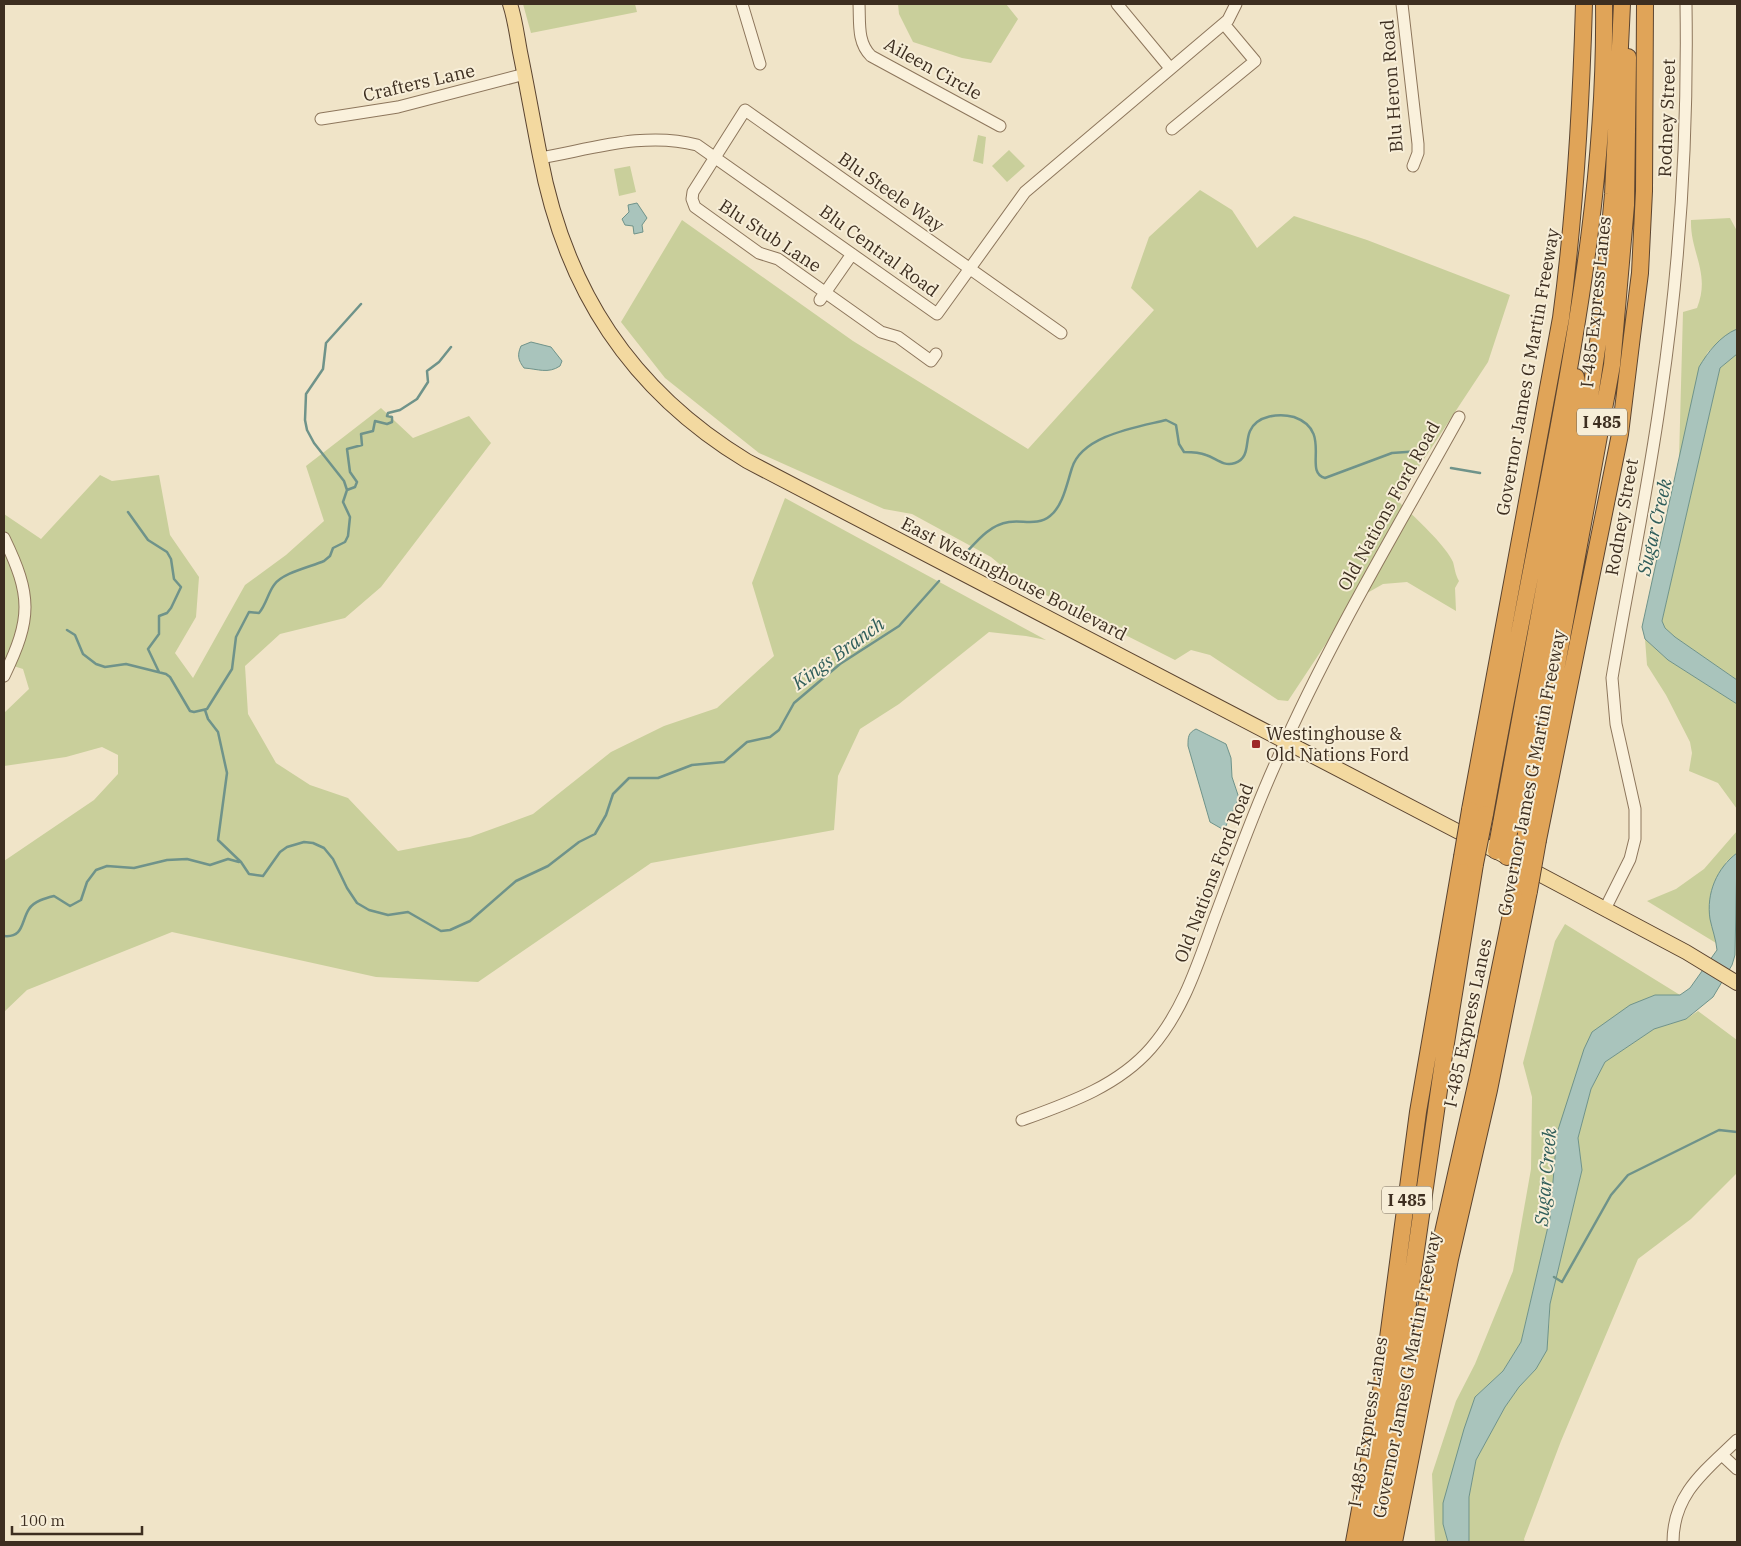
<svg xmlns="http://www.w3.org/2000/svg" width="1741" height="1546" viewBox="0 0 1741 1546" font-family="'IBM Plex Serif',serif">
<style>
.green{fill:#c9cf9b}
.water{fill:#a9c4bc;stroke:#6f938a}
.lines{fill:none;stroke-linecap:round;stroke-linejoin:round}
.stream{stroke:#6f938a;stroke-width:2.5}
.minor-casing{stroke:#8d765c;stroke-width:13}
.major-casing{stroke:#5b4430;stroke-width:16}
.highway-casing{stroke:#5b4430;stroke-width:18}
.minor{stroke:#faf1dc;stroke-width:11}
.major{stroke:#f3d9a0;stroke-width:14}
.highway{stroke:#e0a458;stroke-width:16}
.highway-bridge-casing{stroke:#5b4430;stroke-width:18;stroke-linecap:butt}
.highway-bridge{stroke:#e0a458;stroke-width:16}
.poi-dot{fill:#9e2a2b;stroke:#f7eed8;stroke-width:2}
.labels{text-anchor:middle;stroke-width:4;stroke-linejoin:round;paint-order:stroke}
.shield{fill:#f7eed8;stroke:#756857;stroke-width:1}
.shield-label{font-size:16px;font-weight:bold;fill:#3d2e20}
.street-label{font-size:18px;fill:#3d2e20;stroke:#f7eed8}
.poi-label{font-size:18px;fill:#3d2e20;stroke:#f7eed8;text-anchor:start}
.water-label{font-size:19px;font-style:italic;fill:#2f5d5a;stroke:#f7eed8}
</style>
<rect width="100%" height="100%" fill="#f0e4c8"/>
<path class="green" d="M 523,4 L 635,4 L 637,12 L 531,33 Z
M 898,4 L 1006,4 L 1018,19 L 991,63 L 962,58 L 913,42 L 899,14 Z
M 978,135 L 986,137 L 983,164 L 973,161 Z
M 1009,150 L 1025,166 L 1007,182 L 992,166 Z
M 630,166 L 636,192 L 619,196 L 614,169 Z
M 1200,190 L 1232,210 L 1257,248 L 1294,216 L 1367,240 L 1510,295 L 1488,362 L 1397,500 C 1412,515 1445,544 1453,562 C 1455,569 1455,574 1459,581 L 1455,588 L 1456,611 L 1407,582 L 1383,584 L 1348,604 L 1327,642 L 1288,701 L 1278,700 L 1210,655 L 1191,650 L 1175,660 L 1022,583 L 991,557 L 912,514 L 884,509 L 759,453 L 665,378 L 621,322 L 682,220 L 853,341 L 1028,449 L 1154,310 L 1131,288 L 1149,237 Z
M 1730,218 L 1737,231 L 1737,329 L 1719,341 L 1707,353 L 1679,459 L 1683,312 L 1697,308 C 1711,273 1690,253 1691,220 Z
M 1737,354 L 1737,680 L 1675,637 L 1665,628 L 1662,621 L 1720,368 Z
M 381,408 L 413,438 L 469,416 L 491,443 L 381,587 L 345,618 L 280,634 L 245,666 L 248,714 L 276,763 L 310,785 L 348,798 L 398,851 L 470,837 L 533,814 L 611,752 L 664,726 L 717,708 L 774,656 L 752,583 L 785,498 L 1046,640 L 1026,636 L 989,632 L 899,704 L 860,729 L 838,776 L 834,830 L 651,863 L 478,982 L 376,977 L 172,932 L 27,990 L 4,1012 L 4,861 L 94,800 L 118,774 L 118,755 L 102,747 L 66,757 L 4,766 L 4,713 L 29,689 L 23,669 L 4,663 L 4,514 L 41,539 L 100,475 L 112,481 L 159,475 L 170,535 L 199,577 L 196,617 L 175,653 L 193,678 L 245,585 L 286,555 L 324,521 L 306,466 Z
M 1645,639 L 1668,660 L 1737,704 L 1737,809 L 1718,783 L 1689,771 L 1692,753 L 1690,742 L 1666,695 L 1647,665 Z
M 1737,831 L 1737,853 L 1726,862 L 1710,917 L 1716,943 L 1647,901 L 1676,889 L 1704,869 Z
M 1565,924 L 1680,995 L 1655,995 L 1631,1005 L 1557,1133 L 1550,1218 L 1521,1342 L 1503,1371 L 1475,1397 L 1443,1524 L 1448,1542 L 1435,1542 L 1432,1474 L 1456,1401 L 1475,1364 L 1513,1271 L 1531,1169 L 1532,1097 L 1523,1063 L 1555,941 Z
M 1698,1011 L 1737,1040 L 1737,1173 L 1691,1219 L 1638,1259 L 1561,1441 L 1524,1539 L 1525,1542 L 1469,1542 L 1469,1497 L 1476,1460 L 1505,1407 L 1519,1387 L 1536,1369 L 1549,1328 L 1550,1304 L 1582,1170 L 1578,1138 L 1591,1089 L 1605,1062 L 1654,1029 L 1686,1019 Z"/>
<path class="water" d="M 637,203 L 647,218 L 642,225 L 643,232 L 634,234 L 633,226 L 625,225 L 622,219 L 629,212 L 628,205 Z
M 1737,329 L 1737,354 L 1720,368 L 1662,621 L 1665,628 L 1675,637 L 1737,680 L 1737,704 L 1668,660 L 1645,639 L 1642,627 L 1699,367 C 1708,352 1720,336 1737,329 Z
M 531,342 L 551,347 L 562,361 L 560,366 C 548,374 538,369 524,368 C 518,360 517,355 521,346 Z
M 1196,729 L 1226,744 L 1231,758 L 1232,777 L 1239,798 L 1224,830 L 1210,822 L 1188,746 C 1188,737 1188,733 1196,729 Z
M 1737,853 L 1735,955 L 1732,965 L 1713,997 L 1686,1019 L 1654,1029 L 1605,1062 L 1591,1089 L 1578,1138 L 1582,1170 L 1550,1304 L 1547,1350 L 1536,1369 L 1519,1387 L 1505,1407 L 1476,1460 L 1469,1497 L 1469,1542 L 1448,1542 L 1443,1524 L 1443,1503 L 1464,1429 L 1475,1397 L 1503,1371 L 1521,1342 L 1550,1218 L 1557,1133 L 1584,1049 L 1592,1032 L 1630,1005 L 1655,995 L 1680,995 L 1690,988 L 1717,950 C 1716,939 1712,929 1710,919 C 1706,893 1717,868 1737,853 Z"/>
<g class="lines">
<path class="stream" d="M 1451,468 L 1480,473
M 347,490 L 355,487 L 357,482 L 350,472 L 347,449 L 362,445 L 361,434 L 373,431 L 375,421 L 387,424 L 392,422 L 392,417 L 387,416 L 388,413 L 400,410 L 417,399 L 428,382 L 427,371 L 439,362 L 451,347
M 128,512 L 148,540 L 167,552 L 171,559 L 174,579 L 181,587 L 171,608 L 167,613 L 159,616 L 159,634 L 148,649 L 159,672
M 964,555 C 977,541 989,525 1009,522 C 1023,520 1038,526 1050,516 C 1063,506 1067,483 1072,468 C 1082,435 1138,427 1166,420 L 1176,425 L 1179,444 L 1184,452 C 1191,452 1199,452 1206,455 C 1216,458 1223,467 1235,463 C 1250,458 1245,442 1250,431 C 1257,415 1280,413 1294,417 C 1334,431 1302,472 1325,478 L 1392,453 L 1420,451
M 67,630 L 75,635 L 83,654 L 96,664 L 105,667 L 126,664 L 166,674 L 170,677 L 190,711 L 194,712 L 207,709 L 232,669 L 236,637 L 249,612 L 259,613 C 266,605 268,593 274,585 C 282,573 310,567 324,561 L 330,556 L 333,548 L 345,542 L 348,536 L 350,517 L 343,502 L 347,490 L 344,481 L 314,443 L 307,430 L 305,420 L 306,394 L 323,369 L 326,343 L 361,304
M 205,710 L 208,719 L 218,732 L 227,773 L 218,840 L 241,862 L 249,874 L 263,876 L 280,852 L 287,847 L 304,842 L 313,843 L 324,848 L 333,859 L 347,888 L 357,903 L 369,910 L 388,915 L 408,912 L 441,931 L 450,930 L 470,921 L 516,881 L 548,866 L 579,842 L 595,834 L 606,815 L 613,794 L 629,778 L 658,778 L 692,765 L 724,762 L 747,742 L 770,737 L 779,730 L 794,703 L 840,664 L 899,626 L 939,581
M 4,936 C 24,938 21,921 29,909 C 34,901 46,898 54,896 L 70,906 L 81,900 L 87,882 L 96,870 L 107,866 L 134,868 L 167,860 L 187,859 L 210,865 L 228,859 L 239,862
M 1554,1277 L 1562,1282 L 1611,1195 L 1628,1175 L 1719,1130 L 1737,1132"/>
<defs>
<path id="minor" d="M 742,4 L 760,64
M 859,4 C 860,23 857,42 871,56 L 1000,126
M 1117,4 L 1170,68
M 1402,4 L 1418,144 L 1418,153 L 1413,166
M 321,119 L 398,107 L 525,74
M 1172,129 L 1255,61 L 1224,24
M 540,158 C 592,149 645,131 697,145 L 937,314 L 1025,192 L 1228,20 L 1236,4
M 820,300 L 852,254
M 936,354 L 931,361 L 898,337 L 881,332 L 778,259 L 759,253 L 695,207 L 692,199 L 693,192 L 745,110 L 1061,333
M 4,538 C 32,596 32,618 4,676
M 1605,909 L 1630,859 L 1635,839 L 1635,809 L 1616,724 L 1612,678 C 1628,584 1648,490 1661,395 C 1680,266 1688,135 1686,4
M 1022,1120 C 1069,1103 1118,1086 1151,1048 C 1184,1010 1198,963 1215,917 C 1235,864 1254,810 1278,758 C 1330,640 1397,529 1459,417
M 1722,1455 L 1737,1469
M 1673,1542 C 1673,1494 1705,1471 1737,1440"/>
<path id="major" d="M 510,4 C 515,19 517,36 520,52 C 527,86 533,121 540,156 C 565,289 630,390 747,461 L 1505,856
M 1524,866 L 1686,952 L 1737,983"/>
<path id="highway" d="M 1470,810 L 1561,318 C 1575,214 1581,109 1584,4
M 1485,814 C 1506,696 1530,579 1552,462 C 1581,310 1606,158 1604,4
M 1526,834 L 1612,365 L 1626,205 L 1628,57
M 1538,840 L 1620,434 L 1632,336 L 1640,273 L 1644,191 L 1645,4
M 1496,851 L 1561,496 L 1575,409 L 1576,377
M 1507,857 L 1583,444 L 1602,315 L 1613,194 L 1622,4
M 1354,1542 L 1379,1406 L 1418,1112 L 1462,857
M 1368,1542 L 1410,1292 L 1444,1055 L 1475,864
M 1380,1542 L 1416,1353 L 1478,1076 L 1517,885
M 1394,1542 L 1450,1259 L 1489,1090 L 1529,891"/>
</defs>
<use href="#minor" class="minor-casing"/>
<use href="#major" class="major-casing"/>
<use href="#highway" class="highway-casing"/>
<use href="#minor" class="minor"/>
<use href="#major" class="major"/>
<use href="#highway" class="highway"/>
<defs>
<path id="highway-bridge" d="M 1462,857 L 1470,810
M 1475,864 L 1485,814
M 1517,885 L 1526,834
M 1529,891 L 1538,840"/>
</defs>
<use href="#highway-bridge" class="highway-bridge-casing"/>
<use href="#highway-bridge" class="highway-bridge"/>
</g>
<rect class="poi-dot" x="1251" y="739" width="10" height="10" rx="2.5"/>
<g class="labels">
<g class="shield">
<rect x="1577" y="408.5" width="50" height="27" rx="4"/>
<rect x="1382" y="1186.5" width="50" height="27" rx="4"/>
</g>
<g class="shield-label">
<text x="1602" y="428">I 485</text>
<text x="1407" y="1206">I 485</text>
</g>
<g class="street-label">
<text transform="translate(933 69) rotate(29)" y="6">Aileen Circle</text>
<text transform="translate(419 83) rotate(-13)" y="6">Crafters Lane</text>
<text transform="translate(1392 86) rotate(-94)" y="6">Blu Heron Road</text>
<text transform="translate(1667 118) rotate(-88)" y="6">Rodney Street</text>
<text transform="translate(891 192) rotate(35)" y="6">Blu Steele Way</text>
<text transform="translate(770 236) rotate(33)" y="6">Blu Stub Lane</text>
<text transform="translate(879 251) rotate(36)" y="6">Blu Central Road</text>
<text transform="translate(1596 302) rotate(-84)" y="6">I-485 Express Lanes</text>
<text transform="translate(1528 372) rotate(-80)" y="6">Governor James G Martin Freeway</text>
<text transform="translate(1389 506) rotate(-61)" y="6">Old Nations Ford Road</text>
<text transform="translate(1622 517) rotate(-80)" y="6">Rodney Street</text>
<text transform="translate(1014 579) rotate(27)" y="6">East Westinghouse Boulevard</text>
<text transform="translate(1532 773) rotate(-79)" y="6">Governor James G Martin Freeway</text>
<text transform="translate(1214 873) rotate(-69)" y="6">Old Nations Ford Road</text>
<text transform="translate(1468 1023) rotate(-78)" y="6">I-485 Express Lanes</text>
<text transform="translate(1407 1375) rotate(-79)" y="6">Governor James G Martin Freeway</text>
<text transform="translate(1368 1422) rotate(-81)" y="6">I-485 Express Lanes</text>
</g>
<g class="poi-label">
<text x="1266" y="740">Westinghouse &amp;<tspan x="1266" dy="21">Old Nations Ford</tspan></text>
</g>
<g class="water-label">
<text transform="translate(1654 527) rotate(-77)" y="7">Sugar Creek</text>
<text transform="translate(838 653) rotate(-36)" y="7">Kings Branch</text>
<text transform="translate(1545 1177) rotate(-85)" y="7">Sugar Creek</text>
</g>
</g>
<rect width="1741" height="1546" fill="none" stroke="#3d2e20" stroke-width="10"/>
<path d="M12 1526v8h130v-8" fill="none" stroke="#3d2e20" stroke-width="2.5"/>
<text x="20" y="1526" font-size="15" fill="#3d2e20" stroke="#f7eed8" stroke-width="4" paint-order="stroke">100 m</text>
</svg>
